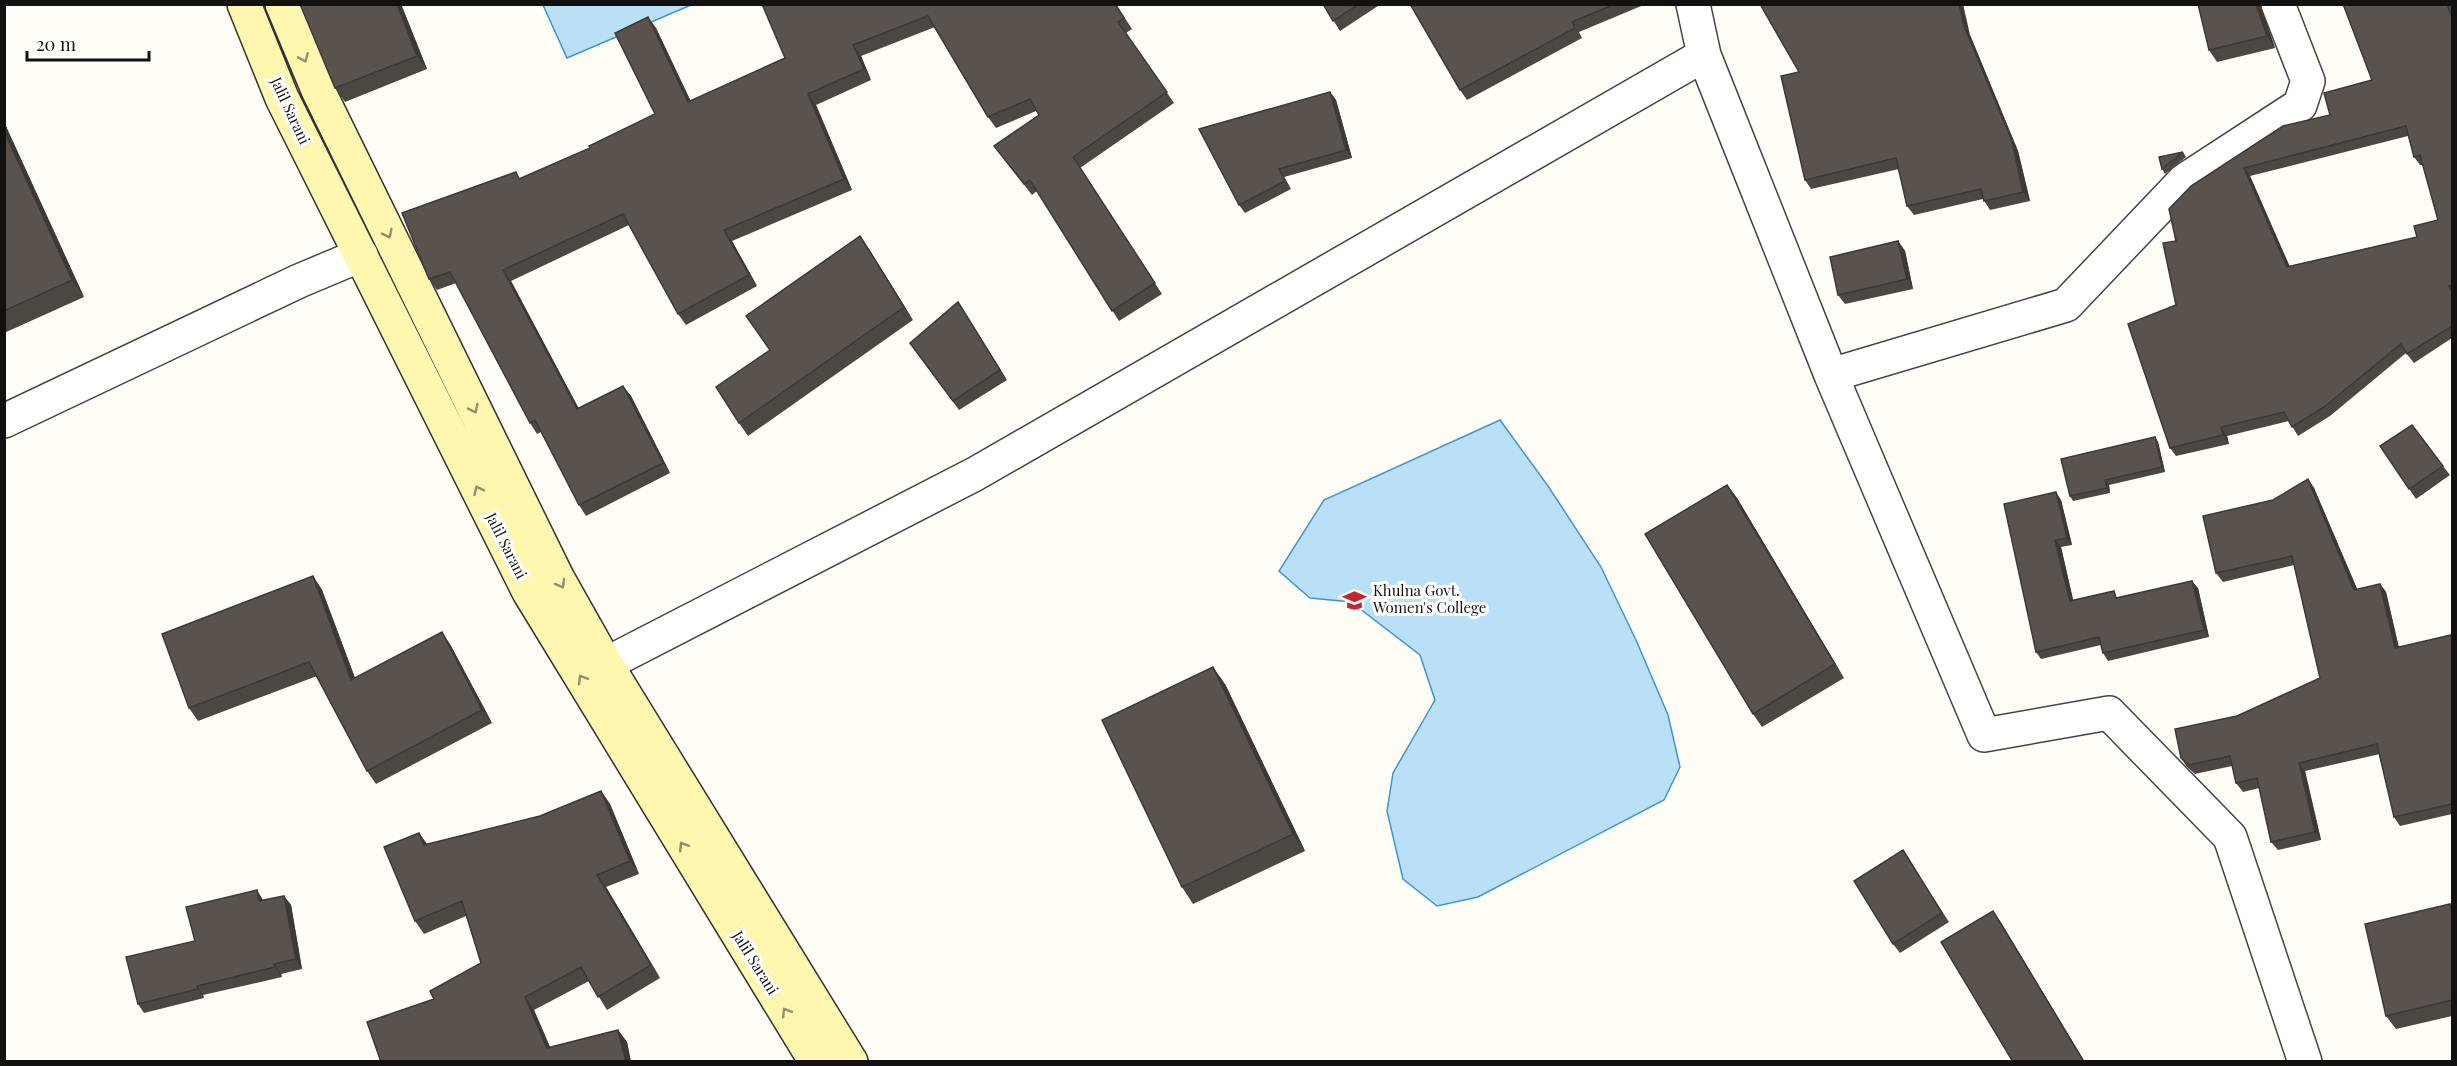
<svg xmlns="http://www.w3.org/2000/svg" width="2457" height="1066" viewBox="0 0 2457 1066" font-family="'Playfair Display',serif">
<style>
.water{fill:#b9e0f7;stroke:#3f96cf;stroke-width:1.5}
.lines{fill:none;stroke-linecap:round;stroke-linejoin:round}
.street-casing{stroke:#444;stroke-width:36}
.secondary-casing{stroke:#333;stroke-width:36}
.street{stroke:#fff;stroke-width:33}
.secondary{stroke:#fff6b0;stroke-width:33}
.wall{fill:#4d4742;fill-rule:evenodd}
.shaded-wall{fill:#3f3936}
.building{fill:#5a524d;stroke:#3f3936;stroke-width:1.5;fill-rule:evenodd}
.oneway{stroke:#948f68}
.labels{text-anchor:middle;stroke-width:6;stroke-linejoin:round;paint-order:stroke}
.street-label{font-size:15px;fill:#111;stroke:#fff}
.poi-label{font-size:15px;fill:#111;stroke:#fff;text-anchor:start}
</style>
<rect width="100%" height="100%" fill="#fffdf5"/>
<path class="water" d="M 543,5 L 691,5 L 567,58 Z
M 1500,420 L 1548,486 L 1601,567 L 1636,640 L 1668,715 L 1680,767 L 1664,800 L 1478,897 L 1437,906 L 1403,879 L 1387,811 L 1393,773 L 1435,700 L 1420,655 L 1351,602 L 1310,598 L 1279,571 L 1324,500 Z"/>
<g class="lines">
<defs>
<path id="street" d="M 1693,4 L 1704,55 L 1831,375 L 1984,735 L 2109,713 L 2230,837 L 2305,1062
M 1831,375 L 2066,305 L 2185,180 L 2300,105 L 2308,81 L 2278,4
M 4,421 L 299,281 L 361,255
M 606,664 L 975,474 L 1704,55"/>
<path id="secondary" d="M 244,4 L 282,98 L 529,592 L 816,1062
M 282,4 L 318,90 L 557,577 L 606,664 L 851,1062"/>
</defs>
<use href="#street" class="street-casing"/>
<use href="#secondary" class="secondary-casing"/>
<use href="#street" class="street"/>
<use href="#secondary" class="secondary"/>
</g>
<path class="wall" d="M 401,4 L 427,69 L 345,102 L 335,88 Z
M 762,4 L 1116,4 L 1132,29 L 1126,33 L 1174,103 L 1080,168 L 1162,294 L 1119,321 L 1037,191 L 1032,195 L 994,146 L 1039,115 L 1036,111 L 996,128 L 988,117 L 935,27 L 861,56 L 871,80 L 816,105 L 852,190 L 732,241 L 757,286 L 686,325 L 678,314 L 629,225 L 511,281 L 578,408 L 623,386 L 631,396 L 670,473 L 586,516 L 579,505 L 541,432 L 537,434 L 530,423 L 456,283 L 437,290 L 429,279 L 521,178 L 590,148 L 655,114 L 656,28 L 690,101 L 785,58 Z
M 1323,4 L 1381,4 L 1340,31 Z
M 1410,4 L 1646,4 L 1579,32 L 1582,38 L 1467,100 L 1460,90 Z
M 2198,4 L 2260,4 L 2275,48 L 2217,62 L 2209,50 Z
M 2343,4 L 2452,4 L 2452,338 L 2414,363 L 2406,353 L 2330,416 L 2298,436 L 2289,421 L 2227,436 L 2229,444 L 2176,456 L 2170,448 L 2176,305 L 2176,241 L 2169,209 L 2330,115 L 2372,80 ZM 2408,136 L 2414,157 L 2420,165 L 2423,165 L 2438,220 L 2417,237 L 2289,266 L 2250,176 Z
M 1970,35 L 2018,151 L 2030,201 L 1990,210 L 1983,199 L 1914,215 L 1907,206 L 1899,169 L 1811,189 L 1805,180 L 1799,72 Z
M 1330,92 L 1336,100 L 1352,158 L 1284,177 L 1291,189 L 1245,213 L 1239,205 Z
M 4,122 L 84,297 L 4,333 Z
M 2183,152 L 2186,157 L 2165,174 L 2162,169 Z
M 1898,241 L 1905,251 L 1913,289 L 1845,304 L 1838,295 Z
M 869,249 L 913,320 L 748,436 L 739,423 L 770,350 Z
M 958,302 L 1007,380 L 959,410 L 910,343 Z
M 2155,437 L 2158,442 L 2165,472 L 2109,485 L 2110,493 L 2073,501 L 2070,496 Z
M 2380,446 L 2443,466 L 2450,475 L 2416,499 Z
M 2308,479 L 2314,488 L 2357,589 L 2380,584 L 2386,592 L 2399,648 L 2451,635 L 2452,638 L 2452,814 L 2400,826 L 2394,817 L 2380,754 L 2305,771 L 2321,840 L 2278,850 L 2271,842 L 2259,788 L 2243,792 L 2236,783 L 2232,766 L 2195,774 L 2187,767 L 2181,758 L 2237,716 L 2320,678 L 2294,565 L 2223,582 L 2216,573 L 2273,500 Z
M 1727,485 L 1737,498 L 1844,678 L 1762,727 L 1753,714 Z
M 2061,500 L 2072,545 L 2061,547 L 2073,600 L 2119,597 L 2198,588 L 2209,637 L 2108,661 L 2103,653 L 2101,645 L 2041,659 L 2036,652 Z
M 313,576 L 322,590 L 355,678 L 442,632 L 451,646 L 492,723 L 376,784 L 367,771 L 317,676 L 198,721 L 189,708 Z
M 1225,684 L 1305,851 L 1193,904 L 1182,887 Z
M 601,791 L 610,804 L 639,874 L 606,887 L 660,978 L 607,1010 L 589,981 L 534,1010 L 550,1047 L 618,1030 L 627,1042 L 631,1062 L 381,1062 L 434,999 L 481,963 L 466,916 L 424,934 L 415,921 L 419,833 L 427,844 L 540,816 Z
M 1909,860 L 1949,922 L 1900,953 L 1893,944 Z
M 284,896 L 291,905 L 302,969 L 281,974 L 282,977 L 203,995 L 204,998 L 144,1013 L 138,1004 L 195,941 L 263,901 Z
M 2452,907 L 2452,1016 L 2396,1029 L 2386,1016 Z"/>
<path class="shaded-wall" d="M 397,4 L 401,4 L 427,69 L 417,56 Z
M 1959,4 L 1963,4 L 1970,35 L 2018,151 L 2030,201 L 2023,192 L 1964,26 Z
M 2256,4 L 2260,4 L 2275,48 L 2267,36 Z
M 648,17 L 656,28 L 696,112 L 688,102 Z
M 853,45 L 861,56 L 871,80 L 864,69 Z
M 1330,92 L 1336,100 L 1352,158 L 1346,150 Z
M 808,94 L 816,105 L 852,190 L 844,179 Z
M 4,122 L 84,297 L 72,280 L 4,131 Z
M 2244,168 L 2250,176 L 2294,276 L 2287,267 Z
M 1279,169 L 1284,177 L 1291,189 L 1285,181 Z
M 724,230 L 732,241 L 757,286 L 749,275 Z
M 860,236 L 869,249 L 913,320 L 904,307 Z
M 1898,241 L 1905,251 L 1913,289 L 1907,279 Z
M 503,270 L 511,281 L 585,420 L 577,409 Z
M 958,302 L 964,311 L 1007,380 L 1000,370 Z
M 623,386 L 631,396 L 670,473 L 663,463 Z
M 2221,427 L 2227,436 L 2229,444 L 2223,435 Z
M 2155,437 L 2158,442 L 2165,472 L 2162,467 Z
M 2308,479 L 2314,488 L 2361,598 L 2354,590 Z
M 2105,480 L 2109,485 L 2110,493 L 2107,488 Z
M 1727,485 L 1737,498 L 1844,678 L 1835,664 Z
M 2056,492 L 2061,500 L 2072,545 L 2067,538 Z
M 2055,540 L 2061,547 L 2075,608 L 2070,601 Z
M 313,576 L 322,590 L 361,694 L 351,680 Z
M 2192,581 L 2198,588 L 2209,637 L 2204,630 Z
M 2380,584 L 2386,592 L 2401,657 L 2395,648 Z
M 442,632 L 451,646 L 492,723 L 482,710 Z
M 1213,667 L 1225,684 L 1305,851 L 1293,834 Z
M 2299,763 L 2305,771 L 2321,840 L 2315,832 Z
M 601,791 L 610,804 L 639,874 L 630,861 Z
M 419,833 L 428,846 L 424,845 Z
M 597,875 L 606,887 L 660,978 L 651,965 Z
M 257,890 L 263,900 L 266,911 L 259,901 Z
M 284,896 L 291,905 L 302,969 L 296,959 Z
M 1993,911 L 2002,924 L 2085,1062 L 2084,1062 Z
M 274,964 L 281,974 L 282,977 L 275,967 Z
M 197,986 L 203,995 L 204,998 L 198,989 Z
M 525,997 L 534,1010 L 556,1061 L 547,1048 Z
M 618,1030 L 627,1042 L 631,1062 L 626,1062 Z"/>
<path class="building" d="M 300,4 L 397,4 L 417,56 L 335,88 Z
M 762,4 L 1115,4 L 1124,18 L 1118,22 L 1167,92 L 1073,157 L 1155,283 L 1112,311 L 1030,180 L 1024,184 L 994,146 L 1039,115 L 1030,99 L 988,117 L 928,16 L 853,45 L 864,69 L 808,94 L 844,179 L 724,230 L 749,275 L 678,314 L 623,214 L 503,270 L 577,409 L 623,386 L 663,463 L 579,505 L 535,420 L 530,423 L 450,272 L 429,279 L 402,213 L 516,172 L 519,179 L 590,148 L 589,146 L 655,114 L 615,33 L 648,17 L 688,102 L 785,58 Z
M 1323,4 L 1359,4 L 1333,21 Z
M 1410,4 L 1615,4 L 1572,22 L 1575,28 L 1460,90 Z
M 1760,4 L 1959,4 L 1964,26 L 2012,141 L 2023,192 L 1984,201 L 1981,189 L 1907,206 L 1896,158 L 1805,180 L 1781,76 L 1799,72 Z
M 2198,4 L 2256,4 L 2267,36 L 2209,50 Z
M 2343,4 L 2452,4 L 2448,7 L 2452,18 L 2452,285 L 2449,286 L 2452,291 L 2452,326 L 2407,354 L 2401,344 L 2324,407 L 2292,427 L 2284,412 L 2221,427 L 2223,435 L 2170,448 L 2128,324 L 2176,305 L 2163,243 L 2176,241 L 2169,209 L 2191,186 L 2283,126 L 2330,115 L 2324,93 L 2372,80 ZM 2406,126 L 2414,157 L 2420,155 L 2438,220 L 2414,226 L 2417,237 L 2287,267 L 2244,168 Z
M 1330,92 L 1346,150 L 1279,169 L 1285,181 L 1239,205 L 1199,129 Z
M 4,131 L 72,280 L 4,311 Z
M 2183,152 L 2162,169 L 2159,157 Z
M 860,236 L 904,307 L 739,423 L 716,387 L 770,350 L 746,316 Z
M 1898,241 L 1907,279 L 1838,295 L 1830,257 Z
M 958,302 L 1000,370 L 953,401 L 910,343 Z
M 2412,425 L 2443,466 L 2409,489 L 2380,446 Z
M 2155,437 L 2162,467 L 2105,480 L 2107,488 L 2070,496 L 2061,459 Z
M 2308,479 L 2354,590 L 2380,584 L 2395,648 L 2451,635 L 2452,643 L 2452,804 L 2394,817 L 2377,744 L 2299,763 L 2315,832 L 2271,842 L 2257,778 L 2236,783 L 2230,756 L 2189,765 L 2181,758 L 2175,729 L 2237,716 L 2320,678 L 2292,556 L 2216,573 L 2203,516 L 2273,500 Z
M 1727,485 L 1835,664 L 1753,714 L 1645,534 Z
M 2056,492 L 2067,538 L 2055,540 L 2070,601 L 2114,591 L 2116,598 L 2192,581 L 2204,630 L 2103,653 L 2099,637 L 2036,652 L 2004,504 Z
M 313,576 L 351,680 L 442,632 L 482,710 L 367,771 L 309,662 L 189,708 L 162,634 Z
M 1213,667 L 1293,834 L 1182,887 L 1102,720 Z
M 601,791 L 630,861 L 597,875 L 651,965 L 598,997 L 581,967 L 525,997 L 547,1048 L 618,1030 L 626,1062 L 381,1062 L 367,1022 L 434,999 L 430,991 L 481,963 L 462,901 L 415,921 L 384,847 L 419,833 L 424,845 L 540,816 Z
M 1903,850 L 1942,913 L 1893,944 L 1854,881 Z
M 257,890 L 259,901 L 284,896 L 296,959 L 274,964 L 275,967 L 197,986 L 198,989 L 138,1004 L 126,957 L 195,941 L 186,907 Z
M 2450,904 L 2452,914 L 2452,1000 L 2386,1016 L 2365,924 Z
M 1993,911 L 2084,1062 L 2013,1062 L 1941,942 Z"/>
<defs><path id="oneway-chevron" d="M-2-3.5L2.5 0L-2 3.5" fill="none" stroke-width="1.6" stroke-linecap="round" stroke-linejoin="round" transform="scale(1.5)"/></defs>
<g class="oneway">
<use href="#oneway-chevron" transform="translate(304 58) rotate(67)"/>
<use href="#oneway-chevron" transform="translate(388 234) rotate(64)"/>
<use href="#oneway-chevron" transform="translate(474 409) rotate(64)"/>
<use href="#oneway-chevron" transform="translate(478 490) rotate(-116)"/>
<use href="#oneway-chevron" transform="translate(561 584) rotate(61)"/>
<use href="#oneway-chevron" transform="translate(582 679) rotate(-121)"/>
<use href="#oneway-chevron" transform="translate(683 846) rotate(-122)"/>
<use href="#oneway-chevron" transform="translate(786 1012) rotate(-122)"/>
</g>
<defs>
<symbol id="university-bare" viewBox="-9 -9 18 18"><path d="M0-5L7-2L0 1L-7-2ZM-4 1L0 2.5L4 1V4Q0 6-4 4Z" fill="#c4262e" stroke="#fff" stroke-width="2.5" paint-order="stroke"/></symbol>
</defs>
<g fill-rule="evenodd">
<use href="#university-bare" x="1338" y="584" width="33" height="33"/>
</g>
<g class="labels">
<g class="street-label">
<text transform="translate(290 111) rotate(65)" y="5">Jalil Sarani</text>
<text transform="translate(506 546) rotate(63)" y="5">Jalil Sarani</text>
<text transform="translate(755 963) rotate(58)" y="5">Jalil Sarani</text>
</g>
<g class="poi-label">
<text x="1373" y="596">Khulna Govt.<tspan x="1373" dy="17">Women's College</tspan></text>
</g>
</g>
<rect width="2457" height="1066" fill="none" stroke="#111111" stroke-width="12"/>
<path d="M27 51v9h122v-9" fill="none" stroke="#111111" stroke-width="3"/>
<text x="36" y="51" font-size="18" fill="#111111" stroke="#ffffff" stroke-width="4.5" paint-order="stroke">20 m</text>
</svg>
